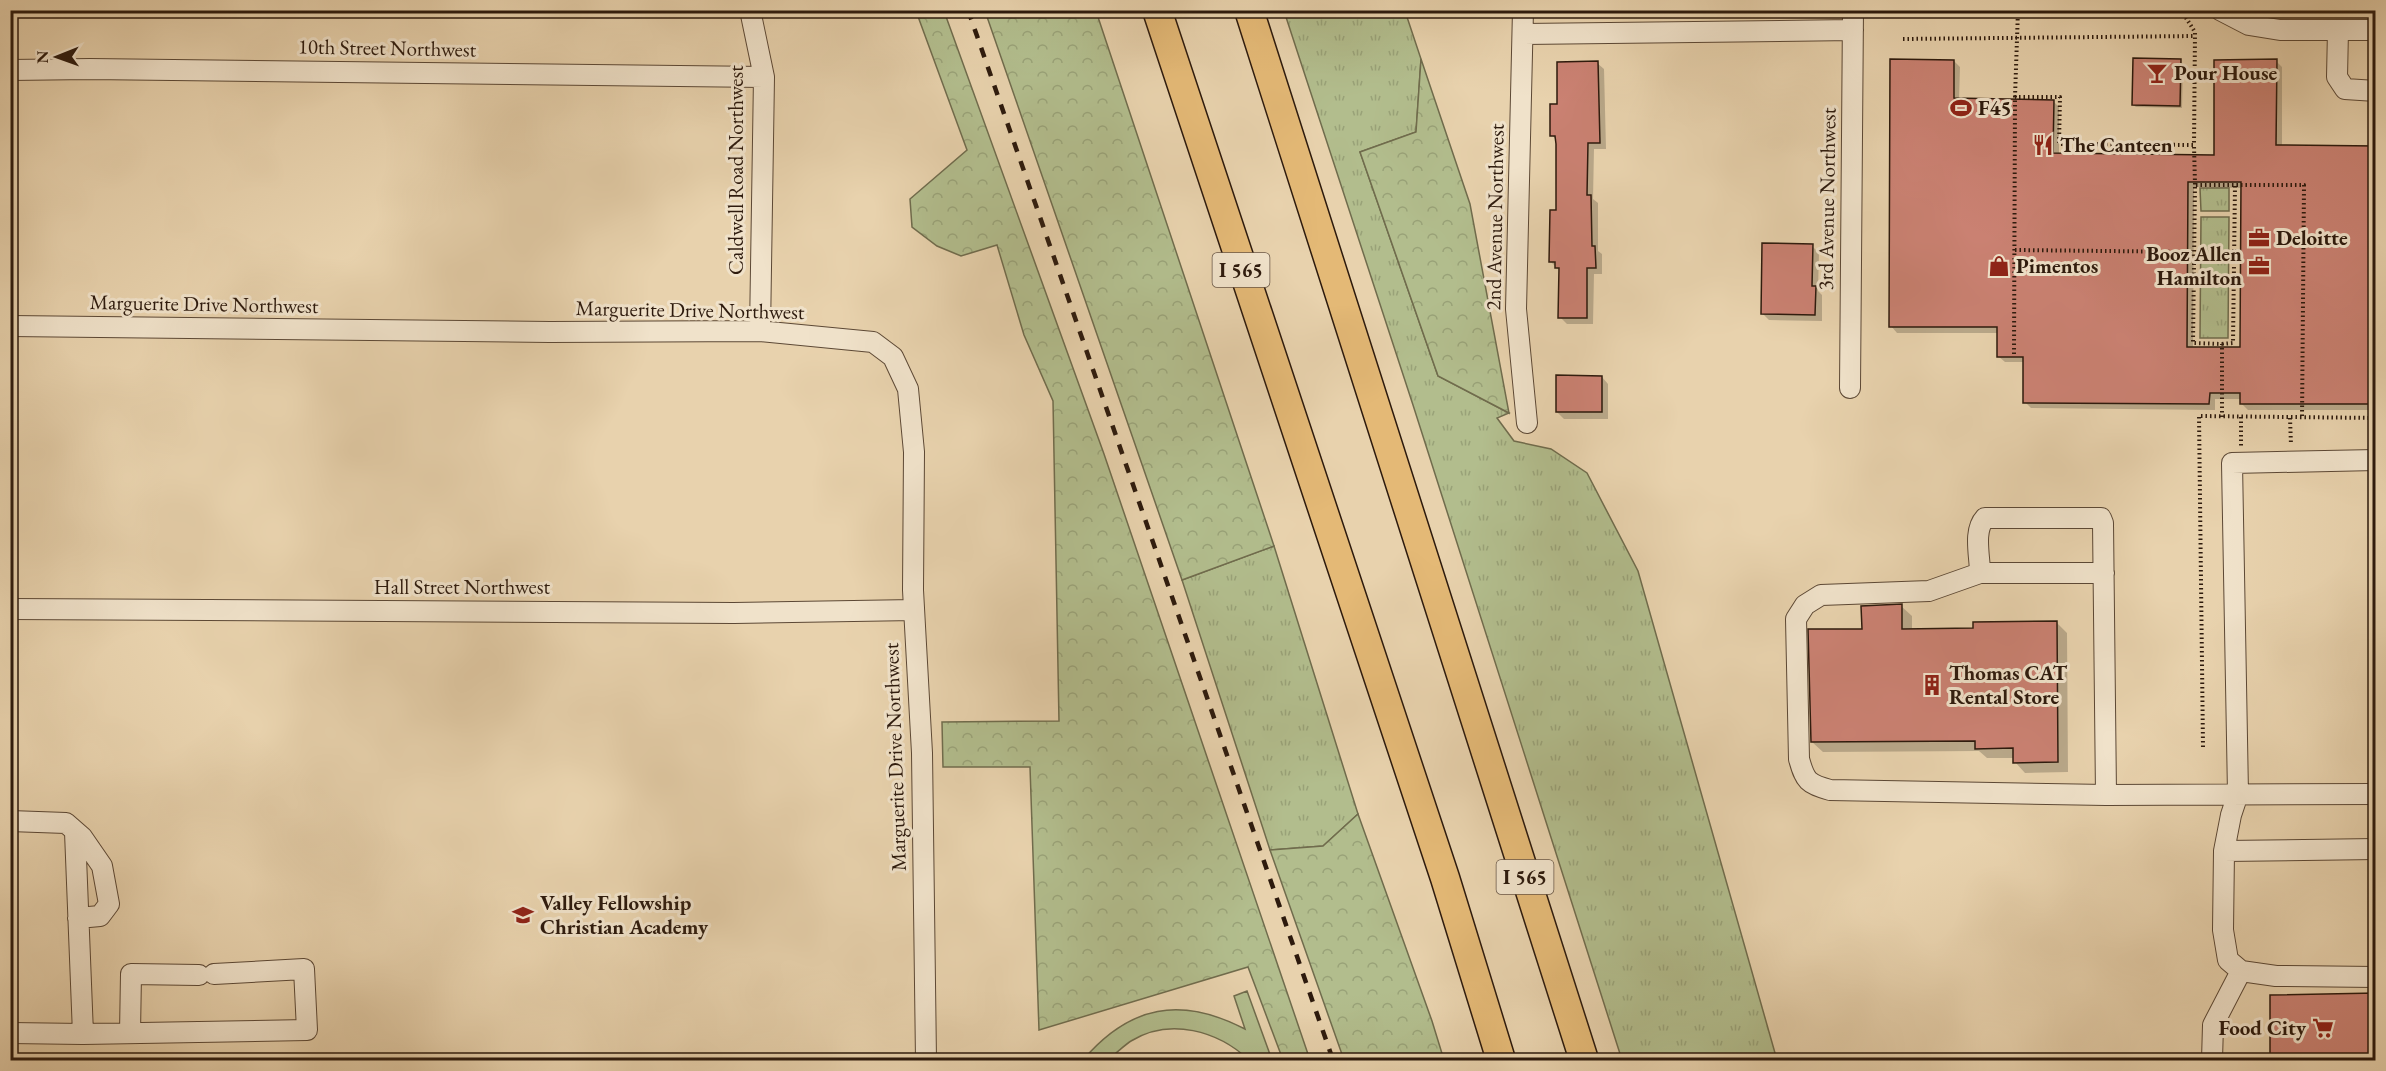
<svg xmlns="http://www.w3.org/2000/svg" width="2386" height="1071" viewBox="0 0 2386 1071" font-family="'EB Garamond',serif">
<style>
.grass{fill:url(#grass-tufts);stroke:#706c4d;stroke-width:1.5}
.forest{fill:url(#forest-crowns);stroke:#706c4d;stroke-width:1.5}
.pitch{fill:#b2bd8d;stroke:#706c4d;stroke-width:1.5}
.shadow{fill:#0003;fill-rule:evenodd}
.building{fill:#ca8172;stroke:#2d1a0d;stroke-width:1.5;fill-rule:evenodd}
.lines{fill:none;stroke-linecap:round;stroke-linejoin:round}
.minor-casing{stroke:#5c4835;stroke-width:22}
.highway-casing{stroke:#2d1a0d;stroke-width:31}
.path{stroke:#2d1a0d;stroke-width:4;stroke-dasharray:1.5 3;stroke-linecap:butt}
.minor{stroke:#f0e2ca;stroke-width:20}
.highway{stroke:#e4b976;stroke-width:28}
.rail{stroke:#2d1a0d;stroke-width:4.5;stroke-dasharray:10 10;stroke-linecap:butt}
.labels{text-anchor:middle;stroke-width:6;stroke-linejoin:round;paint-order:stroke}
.shield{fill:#f0e2ca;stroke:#685646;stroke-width:1.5}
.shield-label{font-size:20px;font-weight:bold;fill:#2d1a0d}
.street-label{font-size:21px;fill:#2d1a0d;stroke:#f0e2ca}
.poi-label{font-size:21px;font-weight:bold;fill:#2d1a0d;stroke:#f0e2ca;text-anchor:start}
</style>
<defs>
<pattern id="grass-tufts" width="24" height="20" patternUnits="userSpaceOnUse" patternTransform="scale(1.5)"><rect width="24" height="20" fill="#b2bd8d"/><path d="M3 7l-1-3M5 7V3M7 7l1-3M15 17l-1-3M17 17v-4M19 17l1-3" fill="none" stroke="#99a278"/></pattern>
<pattern id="forest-crowns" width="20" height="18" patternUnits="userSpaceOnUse" patternTransform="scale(1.5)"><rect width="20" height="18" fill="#b2bd8d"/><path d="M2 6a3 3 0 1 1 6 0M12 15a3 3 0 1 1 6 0" fill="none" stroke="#99a278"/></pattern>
</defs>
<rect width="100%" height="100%" fill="#e8d2ad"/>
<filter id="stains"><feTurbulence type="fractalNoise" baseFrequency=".00333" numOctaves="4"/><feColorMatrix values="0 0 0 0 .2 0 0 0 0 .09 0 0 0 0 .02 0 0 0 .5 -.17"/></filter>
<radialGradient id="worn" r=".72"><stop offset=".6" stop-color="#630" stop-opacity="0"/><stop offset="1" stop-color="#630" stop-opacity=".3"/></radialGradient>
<path class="grass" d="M 1284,11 L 1405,11 L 1421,59 L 1416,132 L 1360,152 L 1438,376 L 1509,413 L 1497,418 L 1514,441 L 1551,449 L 1587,473 L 1638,571 L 1777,1060 L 1622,1060 L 1413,405 Z
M 2200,188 L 2229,188 L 2229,211 L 2201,211 Z
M 2201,217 L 2229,217 L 2228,338 L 2200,338 Z
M 1274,546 L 1358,814 L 1323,846 L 1270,850 L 1182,580 Z"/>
<path class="forest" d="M 916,11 L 944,11 L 1104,454 L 1310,1060 L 1283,1060 L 1248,967 L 1039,1030 L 1030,767 L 943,767 L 942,722 L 1059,721 L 1053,401 L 1024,335 L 997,245 L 961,256 L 937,246 L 912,227 L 910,199 L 967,150 Z
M 985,11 L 1096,11 L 1274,546 L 1182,580 Z
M 1421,59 L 1470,204 L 1509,413 L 1438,376 L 1360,152 L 1416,132 Z
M 1358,814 L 1432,1021 L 1444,1060 L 1344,1060 L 1270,850 L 1323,846 Z"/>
<path class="pitch" d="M 1247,991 L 1272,1060 L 1249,1060 C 1218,1031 1170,1017 1131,1041 C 1124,1045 1111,1059 1106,1060 C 1099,1062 1089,1061 1083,1060 C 1130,1005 1181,996 1245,1029 L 1234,996 Z"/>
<path class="shadow" d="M 1954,61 L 1960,67 L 1959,100 L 2053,101 L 2059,107 L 2059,155 L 2215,156 L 2276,61 L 2282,67 L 2282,146 L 2376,148 L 2376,410 L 2248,410 L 2241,403 L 2242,399 L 2215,399 L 2215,410 L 2031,408 L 2025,402 L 2025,362 L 2005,362 L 1998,356 L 1998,333 L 1897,333 L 1891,326 ZM 2194,187 L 2242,188 L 2242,349 L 2193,349 Z
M 2180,61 L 2183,64 L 2182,108 L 2136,107 L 2133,105 Z
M 1597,63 L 1604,69 L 1606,149 L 1594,149 L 1593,199 L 1598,203 L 1598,251 L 1602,254 L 1602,274 L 1594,274 L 1593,324 L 1567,324 L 1560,317 L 1560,271 L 1551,262 L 1557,211 L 1557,141 L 1552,135 L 1559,105 Z
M 1812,246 L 1819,253 L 1818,291 L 1822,295 L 1822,321 L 1769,320 L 1762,313 Z
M 1602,377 L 1608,384 L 1608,419 L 1564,419 L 1557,412 Z
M 1901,606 L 1912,616 L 1912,630 L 1975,630 L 2056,622 L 2067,633 L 2068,772 L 2025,773 L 2015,762 L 2015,758 L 1987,758 L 1979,751 L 1823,752 L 1812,742 L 1863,630 Z
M 2376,995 L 2376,1060 L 2272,1060 L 2271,996 Z"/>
<path class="building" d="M 2133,58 L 2181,59 L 2180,106 L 2132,105 Z
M 1890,59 L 1954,60 L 1954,98 L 2054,100 L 2053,153 L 2214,155 L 2214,60 L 2277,59 L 2276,145 L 2376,146 L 2376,404 L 2240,404 L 2240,393 L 2210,393 L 2209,404 L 2023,403 L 2023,357 L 1997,357 L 1997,327 L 1889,327 ZM 2188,182 L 2241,182 L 2240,347 L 2187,347 Z
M 1598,61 L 1600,143 L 1588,143 L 1587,195 L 1591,195 L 1592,246 L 1595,246 L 1596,268 L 1587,268 L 1587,318 L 1558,318 L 1559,268 L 1555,268 L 1555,262 L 1549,262 L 1550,210 L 1556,210 L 1556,144 L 1555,136 L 1550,136 L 1550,104 L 1557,104 L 1557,62 Z
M 1762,243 L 1813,244 L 1812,286 L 1816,286 L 1815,315 L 1761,314 Z
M 1556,375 L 1602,376 L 1602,412 L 1556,412 Z
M 1902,604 L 1902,629 L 1973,628 L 1973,622 L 2057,621 L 2058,762 L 2013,763 L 2013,748 L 1975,749 L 1975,741 L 1811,742 L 1808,629 L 1862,629 L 1861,606 Z
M 2376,993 L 2376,1060 L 2270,1060 L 2270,995 Z"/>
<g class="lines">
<defs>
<path id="minor" d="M 750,10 L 764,77 L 760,331
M 1523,10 L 1516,309 L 1527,423
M 2220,10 L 2249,25 L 2280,30 L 2376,30
M 2338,30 L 2337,77 L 2345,89 L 2376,91
M 1524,34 L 1853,30
M 10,70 L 90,69 L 764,77
M 10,326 L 550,332 L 760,331 L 873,342 L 893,357 L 908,389 L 914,452 L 913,590 L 922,753 L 926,1060
M 1850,388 L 1853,10
M 2376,460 L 2232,463 L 2238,794 L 2231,815 L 2224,851 L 2223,930 L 2228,960 L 2241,971 L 2276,976 L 2376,977
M 1980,573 C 1980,556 1973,531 1985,518 L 2101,518 L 2103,523 L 2106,795
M 2104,573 L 1980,573 L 1929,591 L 1821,595 L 1805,605 L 1796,619 L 1799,759 C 1805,781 1808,784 1830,790 L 2106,795 L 2376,794
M 10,609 L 734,613 L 914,610
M 10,821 L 66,823 L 82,837 L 102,866 L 109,904 L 100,916 L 78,918
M 75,832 L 83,1034
M 2224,851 L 2376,849
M 10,1033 L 83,1034 L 307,1030 L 304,969 L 214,974
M 130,1033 L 131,974 L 199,975
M 2212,1060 L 2213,1025 L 2241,971"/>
<path id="highway" d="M 1157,10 L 1445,878 L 1501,1060
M 1249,10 L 1584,1060"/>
</defs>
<use href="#minor" class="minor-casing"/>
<use href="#highway" class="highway-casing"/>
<path class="path" d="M 2181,10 L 2195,32 L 2194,145
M 1903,39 L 2195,36
M 2015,97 L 2018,10
M 2015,250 L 2194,252
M 2222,344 L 2233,343 L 2235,185
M 2014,354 L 2015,97 L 2060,97 L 2059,144 L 2194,145 L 2195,185
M 2222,417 L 2222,344 L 2193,343 L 2195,185 L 2304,185 L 2302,419
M 2241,417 L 2241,447
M 2290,418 L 2291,445
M 2203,747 L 2199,416 L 2376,418"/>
<use href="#minor" class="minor"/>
<use href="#highway" class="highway"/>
<path class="rail" d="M 968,10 L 1333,1060"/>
</g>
<defs>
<symbol id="bar-bare" viewBox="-9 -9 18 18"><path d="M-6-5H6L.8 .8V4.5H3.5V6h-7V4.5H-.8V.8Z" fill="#8f2418" stroke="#f0e2ca" stroke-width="2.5" paint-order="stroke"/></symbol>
<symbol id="stadium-bare" viewBox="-9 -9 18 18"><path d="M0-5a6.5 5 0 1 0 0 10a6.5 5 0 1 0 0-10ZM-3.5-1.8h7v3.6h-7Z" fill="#8f2418" stroke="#f0e2ca" stroke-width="2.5" paint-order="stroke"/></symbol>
<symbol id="restaurant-bare" viewBox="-9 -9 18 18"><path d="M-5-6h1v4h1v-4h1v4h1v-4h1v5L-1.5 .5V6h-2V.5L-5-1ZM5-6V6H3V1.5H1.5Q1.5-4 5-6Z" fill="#8f2418" stroke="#f0e2ca" stroke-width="2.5" paint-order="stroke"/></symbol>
<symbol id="office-bare" viewBox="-9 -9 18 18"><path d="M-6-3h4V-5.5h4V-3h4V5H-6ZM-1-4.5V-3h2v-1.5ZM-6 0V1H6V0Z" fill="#8f2418" stroke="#f0e2ca" stroke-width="2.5" paint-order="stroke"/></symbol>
<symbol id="shop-bare" viewBox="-9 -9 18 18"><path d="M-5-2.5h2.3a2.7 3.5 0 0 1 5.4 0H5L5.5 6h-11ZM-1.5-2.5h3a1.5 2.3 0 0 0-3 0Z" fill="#8f2418" stroke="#f0e2ca" stroke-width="2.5" paint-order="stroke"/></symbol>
<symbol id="building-bare" viewBox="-9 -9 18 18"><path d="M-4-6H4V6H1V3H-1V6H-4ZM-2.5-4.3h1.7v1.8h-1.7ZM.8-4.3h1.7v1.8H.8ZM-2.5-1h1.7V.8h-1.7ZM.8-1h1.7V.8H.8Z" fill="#8f2418" stroke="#f0e2ca" stroke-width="2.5" paint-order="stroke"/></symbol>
<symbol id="school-bare" viewBox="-9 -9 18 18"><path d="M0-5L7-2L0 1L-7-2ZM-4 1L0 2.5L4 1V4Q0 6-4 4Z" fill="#8f2418" stroke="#f0e2ca" stroke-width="2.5" paint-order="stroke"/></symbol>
<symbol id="supermarket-bare" viewBox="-9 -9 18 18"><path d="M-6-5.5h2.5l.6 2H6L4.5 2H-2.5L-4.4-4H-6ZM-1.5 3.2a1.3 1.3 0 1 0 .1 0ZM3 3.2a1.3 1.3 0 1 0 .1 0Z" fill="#8f2418" stroke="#f0e2ca" stroke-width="2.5" paint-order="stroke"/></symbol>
</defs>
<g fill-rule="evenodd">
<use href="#bar-bare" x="2142" y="58" width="30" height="30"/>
<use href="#stadium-bare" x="1946" y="93" width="30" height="30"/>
<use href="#restaurant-bare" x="2028" y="130" width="30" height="30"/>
<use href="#office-bare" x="2244" y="223" width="30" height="30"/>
<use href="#shop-bare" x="1984" y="251" width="30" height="30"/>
<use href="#office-bare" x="2244" y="251" width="30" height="30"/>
<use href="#building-bare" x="1917" y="670" width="30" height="30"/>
<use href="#school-bare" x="508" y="900" width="30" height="30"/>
<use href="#supermarket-bare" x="2308" y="1013" width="30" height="30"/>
</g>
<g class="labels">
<g class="shield">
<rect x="1212.5" y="253" width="57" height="34" rx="4.5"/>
<rect x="1496.5" y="860" width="57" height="34" rx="4.5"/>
</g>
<g class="shield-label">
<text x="1241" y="277">I 565</text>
<text x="1525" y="884">I 565</text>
</g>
<g class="street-label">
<text transform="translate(387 48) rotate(1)" y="7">10th Street Northwest</text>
<text transform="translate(736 170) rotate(-90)" y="7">Caldwell Road Northwest</text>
<text transform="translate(1827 199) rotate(-89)" y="7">3rd Avenue Northwest</text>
<text transform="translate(1495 217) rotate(-89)" y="7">2nd Avenue Northwest</text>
<text transform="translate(204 304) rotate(1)" y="7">Marguerite Drive Northwest</text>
<text transform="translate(690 310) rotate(1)" y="7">Marguerite Drive Northwest</text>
<text x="462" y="594">Hall Street Northwest</text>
<text transform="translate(895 757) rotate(-92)" y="7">Marguerite Drive Northwest</text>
</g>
<g class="poi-label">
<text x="2174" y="80">Pour House</text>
<text x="1978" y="115">F45</text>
<text x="2060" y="152">The Canteen</text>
<text x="2276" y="245">Deloitte</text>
<text x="2242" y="261" text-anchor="end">Booz Allen<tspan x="2242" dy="24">Hamilton</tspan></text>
<text x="2016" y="273">Pimentos</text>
<text x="1949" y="680">Thomas CAT<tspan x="1949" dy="24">Rental Store</tspan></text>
<text x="540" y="910">Valley Fellowship<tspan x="540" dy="24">Christian Academy</tspan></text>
<text x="2306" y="1035" text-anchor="end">Food City</text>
</g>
</g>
<rect width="2386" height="1071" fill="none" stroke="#e8d2ad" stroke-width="36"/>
<rect x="12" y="12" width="2362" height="1047" fill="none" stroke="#2d1a0d" stroke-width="3"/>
<rect x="18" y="18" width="2350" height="1035" fill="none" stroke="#2d1a0d" stroke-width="1.5"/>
<g transform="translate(57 57) rotate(269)" stroke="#f0e2ca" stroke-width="4.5" paint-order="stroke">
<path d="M0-4.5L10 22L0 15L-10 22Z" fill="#2d1a0d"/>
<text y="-9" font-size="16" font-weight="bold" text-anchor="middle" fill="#2d1a0d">N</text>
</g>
<rect width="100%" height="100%" filter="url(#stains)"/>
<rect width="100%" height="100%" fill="url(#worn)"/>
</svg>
